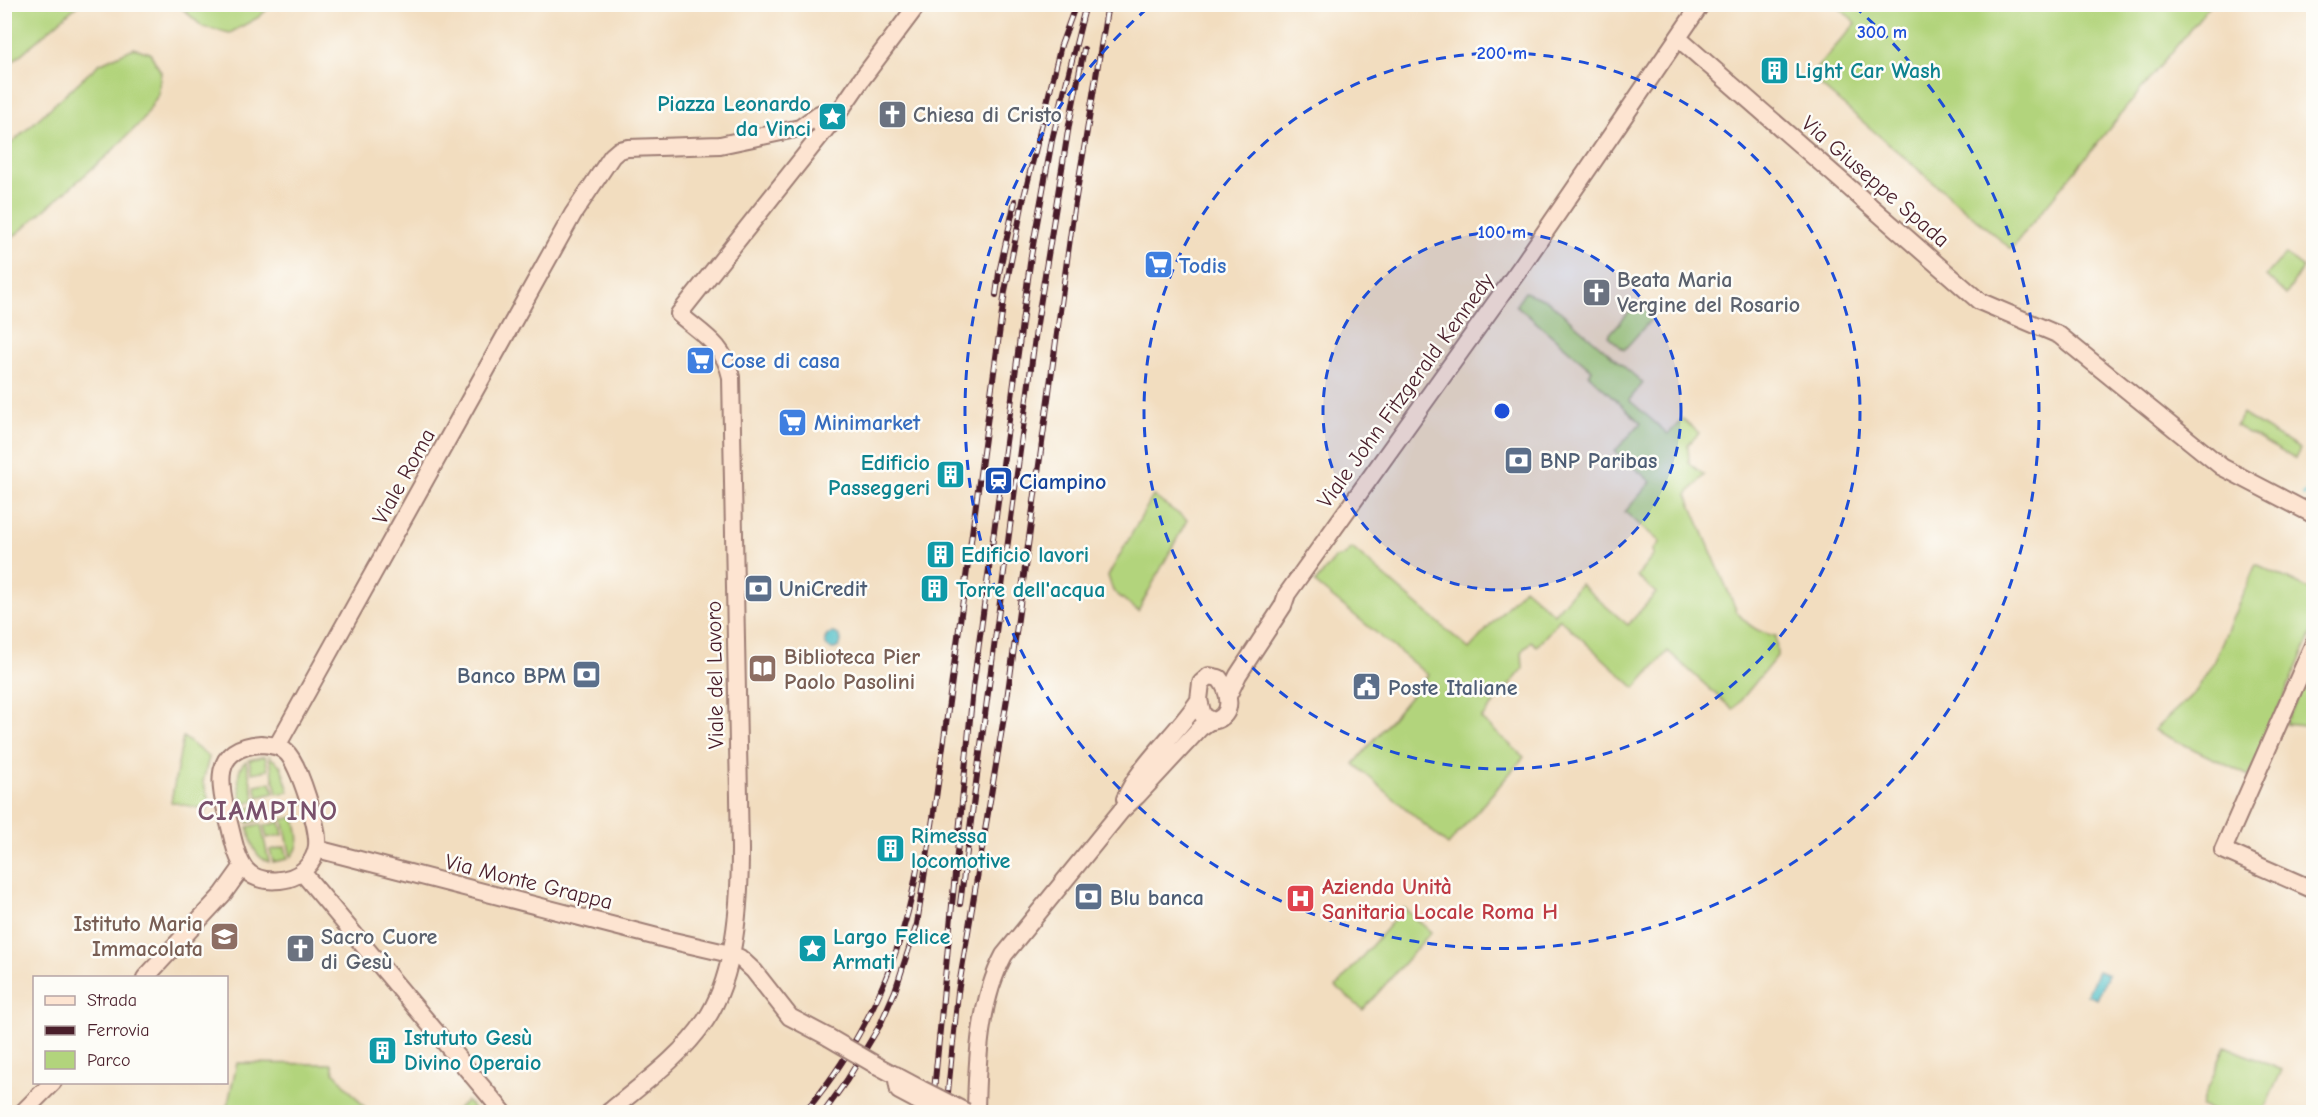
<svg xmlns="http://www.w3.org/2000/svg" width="2318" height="1117" viewBox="0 0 2318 1117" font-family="'Comic Neue',sans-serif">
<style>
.green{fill:#b2d47c;stroke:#7e7a54;stroke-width:1.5}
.water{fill:#52c0c8;stroke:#4e707a;stroke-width:1.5}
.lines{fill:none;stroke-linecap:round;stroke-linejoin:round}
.stream{stroke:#52c0c8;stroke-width:4}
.secondary-casing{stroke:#9e7e75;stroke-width:20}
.secondary{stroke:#fde4d1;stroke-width:16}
.rail-casing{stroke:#4a1f2b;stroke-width:6}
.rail{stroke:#fdfcf7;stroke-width:4;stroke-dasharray:11;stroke-linecap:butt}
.secondary-bridge-casing{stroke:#9e7e75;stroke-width:20;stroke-linecap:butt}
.secondary-bridge{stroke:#fde4d1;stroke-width:16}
.ring{fill:none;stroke:#1d4ed8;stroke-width:3;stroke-dasharray:10 8}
.labels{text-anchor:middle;stroke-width:5;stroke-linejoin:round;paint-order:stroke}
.culture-label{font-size:22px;font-weight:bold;fill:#0d838f;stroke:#fdfcf7;text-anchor:start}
.worship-label{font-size:22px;font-weight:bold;fill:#5b616d;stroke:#fdfcf7;text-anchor:start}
.street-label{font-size:22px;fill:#4a1f2b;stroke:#fdfcf7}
.shop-label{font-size:22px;font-weight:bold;fill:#366cbe;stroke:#fdfcf7;text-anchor:start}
.service-label{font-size:22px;font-weight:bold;fill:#4e5e75;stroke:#fdfcf7;text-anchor:start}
.transit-label{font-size:22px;font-weight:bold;fill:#164399;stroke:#fdfcf7;text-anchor:start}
.education-label{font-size:22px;font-weight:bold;fill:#785e54;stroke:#fdfcf7;text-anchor:start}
.health-label{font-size:22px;font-weight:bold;fill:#be3a42;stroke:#fdfcf7;text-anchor:start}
.district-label{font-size:28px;font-weight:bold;letter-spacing:1.5px;fill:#79516c;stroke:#fdfcf7}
.centre{fill:#1d4ed8;stroke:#fdfcf7;stroke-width:3}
.ring-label{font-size:18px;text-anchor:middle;font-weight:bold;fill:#1d4ed8;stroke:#fdfcf7;stroke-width:5;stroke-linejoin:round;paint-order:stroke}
</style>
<rect width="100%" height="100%" fill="#fdfcf7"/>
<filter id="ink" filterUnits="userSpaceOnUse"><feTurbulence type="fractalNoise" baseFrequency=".0167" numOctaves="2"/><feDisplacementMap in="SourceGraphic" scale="12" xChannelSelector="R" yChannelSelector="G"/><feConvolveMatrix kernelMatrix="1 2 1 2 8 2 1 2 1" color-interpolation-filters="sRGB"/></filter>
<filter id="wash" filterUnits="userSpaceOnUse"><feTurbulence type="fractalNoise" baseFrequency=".008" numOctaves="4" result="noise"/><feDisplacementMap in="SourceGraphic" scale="24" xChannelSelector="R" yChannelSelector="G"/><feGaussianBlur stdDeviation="1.35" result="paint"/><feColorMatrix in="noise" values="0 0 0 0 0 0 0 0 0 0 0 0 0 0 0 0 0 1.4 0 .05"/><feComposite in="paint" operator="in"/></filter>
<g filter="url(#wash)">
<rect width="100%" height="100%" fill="#f2ddbf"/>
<path class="green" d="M 14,4 L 78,4 L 78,5 L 5,68 L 5,12 Z
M 181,4 L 272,4 L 272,5 L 259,17 L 230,33 L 203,27 L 179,6 Z
M 1836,5 L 2210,5 L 2011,249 L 1806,73 L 1811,73 L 1814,71 L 1856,23 Z
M 134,48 L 150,53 L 161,72 L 158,95 L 143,120 L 109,154 L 5,244 L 5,149 L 99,64 Z
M 2285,254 L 2303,268 L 2286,295 L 2266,276 Z
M 1525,292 L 1548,301 L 1643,383 L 1629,400 L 1668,434 L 1683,419 L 1699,433 L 1688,445 L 1689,463 L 1704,475 L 1687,495 L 1737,612 C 1748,626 1759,633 1776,636 L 1777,656 L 1733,710 L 1668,651 L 1635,688 L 1560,619 L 1537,646 L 1531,641 L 1522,651 L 1523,669 L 1481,719 L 1524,757 L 1448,845 L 1354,764 L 1428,675 L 1315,583 L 1335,558 L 1344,556 L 1352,548 L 1469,649 L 1524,588 L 1554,614 L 1580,584 L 1628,625 L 1656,593 L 1637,576 L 1654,555 L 1653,550 L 1660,542 L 1625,512 L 1651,482 L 1615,451 L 1641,423 L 1589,375 L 1592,370 L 1516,305 Z
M 1637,303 L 1653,317 L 1624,350 L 1608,336 Z
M 2242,414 L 2300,449 L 2295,459 L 2236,426 Z
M 1153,496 L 1187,520 L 1138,611 L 1113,591 L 1108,576 Z
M 2256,564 L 2313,591 L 2313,630 L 2249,776 L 2154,730 L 2196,691 L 2213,663 Z
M 2313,669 L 2313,727 L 2285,724 Z
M 183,737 L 209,757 L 203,782 L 210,802 L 207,810 L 171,802 Z
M 265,756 L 268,770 L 252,773 L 249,760 Z
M 269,756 L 281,766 L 289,792 L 277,794 Z
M 246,761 L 255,801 L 243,804 C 240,790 233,771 246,761 Z
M 271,782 L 274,793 L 258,797 L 255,785 Z
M 258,806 L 261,820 L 248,823 L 245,809 Z
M 295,817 C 298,832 303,845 291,857 L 283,819 Z
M 280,822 L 283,835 L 267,838 L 264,826 Z
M 261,824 L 261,825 L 269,862 C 253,857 252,842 248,827 Z
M 285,847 L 288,859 L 273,862 L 270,850 Z
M 1404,908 L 1431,932 L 1363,1010 L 1336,987 Z
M 2225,1046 L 2282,1070 L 2263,1112 L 2216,1112 L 2201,1106 Z
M 237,1063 L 332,1064 L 334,1072 L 367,1110 L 365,1112 L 226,1112 Z
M 467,1101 L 477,1112 L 453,1112 Z"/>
<path class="water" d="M825 641a8 8 0 1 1 16 0a8 8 0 1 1-16 0Z
M 2098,971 L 2108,975 L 2097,999 L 2087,995 Z"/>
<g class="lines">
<path class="stream" d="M 2304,495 L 2314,486"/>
</g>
</g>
<g filter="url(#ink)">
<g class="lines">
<defs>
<path id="secondary" d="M 1678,38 L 1979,301 L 2059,335 L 2222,467 L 2314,515
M 833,121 L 832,116 L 826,112 L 821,113 L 817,119 L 821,126 L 830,125 L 861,80 L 918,4
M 2314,643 L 2223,850 L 2314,890
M 1209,676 L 1219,678 C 1230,691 1235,717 1213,721 L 1203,716 L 1199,700 L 1201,683 Z
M 1228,696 L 1238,675 L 1283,606 L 1287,594 L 1521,267 L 1701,4
M 261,744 C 270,745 279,745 286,752 C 299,763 319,828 317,846 C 316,855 311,863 305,869 C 291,883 259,885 246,870 C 236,858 233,838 229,823 C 220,787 209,748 261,744 Z
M 277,746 L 573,214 L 612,156 L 619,150 L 628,148 L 720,145 L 800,128 L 819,114
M 1125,799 C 1140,763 1178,733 1199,700
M 317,849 L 669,940 L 730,954 L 740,958 L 754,971 L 790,1017 L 828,1037
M 302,872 L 503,1112
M 145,978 L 223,894 L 243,866
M 876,1065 L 921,1089
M 896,1075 L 899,1091 L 916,1100
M 23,1112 L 53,1082
M 609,1112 C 642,1084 680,1058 705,1021 C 736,976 740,902 740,849 L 731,377 C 724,344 703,335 679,314 L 828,126
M 976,1112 C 977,1061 979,1002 1004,955 L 1121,811 L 1137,796 L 1200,728 L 1210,721"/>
</defs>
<use href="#secondary" class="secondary-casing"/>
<use href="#secondary" class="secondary"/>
<defs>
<path id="rail" d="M 996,295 L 999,273 L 1015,201
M 960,904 L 1036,330 L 1069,125 L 1084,49
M 805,1112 C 864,1042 904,954 918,863
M 824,1112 L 847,1080 L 880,1025 L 895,991 L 917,924 L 935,805 L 1005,291 L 1023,201 L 1061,45 L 1076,4
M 932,1112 L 973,688 L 1031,256 L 1052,140 L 1086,4
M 946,1112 L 958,992 L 1007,699 L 1074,209 L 1108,4"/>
</defs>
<use href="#rail" class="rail-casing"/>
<use href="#rail" class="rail"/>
<defs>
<path id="secondary-bridge" d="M 828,1037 L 876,1065
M 921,1089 L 966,1112
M 916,1100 L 938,1112"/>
</defs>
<use href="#secondary-bridge" class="secondary-bridge-casing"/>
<use href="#secondary-bridge" class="secondary-bridge"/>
</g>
</g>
<circle cx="1502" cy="411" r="179" fill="#1d4ed8" fill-opacity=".12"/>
<g class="ring">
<circle cx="1502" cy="411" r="179"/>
<circle cx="1502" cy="411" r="358"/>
<path d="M1854 6A537 537 0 1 1 1150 6"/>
</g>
<defs>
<symbol id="building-square" viewBox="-11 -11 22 22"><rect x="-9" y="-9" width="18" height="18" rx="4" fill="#0f9aa8" stroke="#fdfcf7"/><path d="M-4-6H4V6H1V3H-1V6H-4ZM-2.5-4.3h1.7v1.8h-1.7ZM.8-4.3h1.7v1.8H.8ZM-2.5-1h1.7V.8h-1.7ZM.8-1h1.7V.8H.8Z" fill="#fff"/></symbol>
<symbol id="church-square" viewBox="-11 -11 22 22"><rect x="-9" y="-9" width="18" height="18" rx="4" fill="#6b7280" stroke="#fdfcf7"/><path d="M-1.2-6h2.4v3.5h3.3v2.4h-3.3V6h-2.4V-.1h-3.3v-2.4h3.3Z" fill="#fff"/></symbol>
<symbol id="sight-square" viewBox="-11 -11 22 22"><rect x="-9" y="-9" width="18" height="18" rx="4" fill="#0f9aa8" stroke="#fdfcf7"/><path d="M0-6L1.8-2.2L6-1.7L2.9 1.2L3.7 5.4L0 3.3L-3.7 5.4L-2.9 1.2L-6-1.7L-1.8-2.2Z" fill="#fff"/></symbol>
<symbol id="supermarket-square" viewBox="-11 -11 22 22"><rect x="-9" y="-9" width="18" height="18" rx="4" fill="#3f7fe0" stroke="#fdfcf7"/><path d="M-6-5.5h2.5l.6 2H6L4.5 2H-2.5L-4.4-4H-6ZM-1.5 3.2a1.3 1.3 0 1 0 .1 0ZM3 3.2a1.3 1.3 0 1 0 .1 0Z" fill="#fff"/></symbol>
<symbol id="bank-square" viewBox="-11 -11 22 22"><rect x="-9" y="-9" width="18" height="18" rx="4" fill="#5c6f8a" stroke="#fdfcf7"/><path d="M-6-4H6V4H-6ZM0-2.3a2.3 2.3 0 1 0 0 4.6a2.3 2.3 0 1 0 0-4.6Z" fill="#fff"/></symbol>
<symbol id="station-square" viewBox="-11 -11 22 22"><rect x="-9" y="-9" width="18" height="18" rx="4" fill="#1a4fb4" stroke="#fdfcf7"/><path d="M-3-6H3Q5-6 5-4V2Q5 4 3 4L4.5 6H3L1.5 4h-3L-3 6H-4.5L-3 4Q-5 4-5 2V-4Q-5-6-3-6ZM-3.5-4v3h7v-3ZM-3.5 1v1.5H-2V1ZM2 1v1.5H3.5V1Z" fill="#fff"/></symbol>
<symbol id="library-square" viewBox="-11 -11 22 22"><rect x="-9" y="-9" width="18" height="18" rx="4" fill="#8d6e63" stroke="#fdfcf7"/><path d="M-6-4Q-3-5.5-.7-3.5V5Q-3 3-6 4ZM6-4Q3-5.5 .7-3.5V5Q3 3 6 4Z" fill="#fff"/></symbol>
<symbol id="civic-square" viewBox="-11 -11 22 22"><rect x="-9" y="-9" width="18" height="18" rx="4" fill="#5c6f8a" stroke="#fdfcf7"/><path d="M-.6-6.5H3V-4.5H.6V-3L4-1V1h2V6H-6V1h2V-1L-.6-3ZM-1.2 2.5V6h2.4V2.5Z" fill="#fff"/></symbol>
<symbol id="hospital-square" viewBox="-11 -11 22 22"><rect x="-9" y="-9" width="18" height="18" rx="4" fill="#e0444e" stroke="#fdfcf7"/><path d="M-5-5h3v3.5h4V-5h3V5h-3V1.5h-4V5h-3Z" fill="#fff"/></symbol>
<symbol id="school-square" viewBox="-11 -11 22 22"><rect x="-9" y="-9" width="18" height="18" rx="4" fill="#8d6e63" stroke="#fdfcf7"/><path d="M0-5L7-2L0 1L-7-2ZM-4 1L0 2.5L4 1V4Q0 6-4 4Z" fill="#fff"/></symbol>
</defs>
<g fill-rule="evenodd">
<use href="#building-square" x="1758" y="54" width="33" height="33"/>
<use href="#church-square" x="876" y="98" width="33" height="33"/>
<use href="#sight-square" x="816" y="100" width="33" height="33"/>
<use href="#supermarket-square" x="1142" y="248" width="33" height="33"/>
<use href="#church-square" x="1580" y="276" width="33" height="33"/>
<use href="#supermarket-square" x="684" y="344" width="33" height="33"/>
<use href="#supermarket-square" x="776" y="406" width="33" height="33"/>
<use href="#bank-square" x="1502" y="444" width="33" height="33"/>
<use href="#building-square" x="934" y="458" width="33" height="33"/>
<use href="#station-square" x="982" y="464" width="33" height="33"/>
<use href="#building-square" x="924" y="538" width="33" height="33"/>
<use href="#bank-square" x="742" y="572" width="33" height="33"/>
<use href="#building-square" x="918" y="572" width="33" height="33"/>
<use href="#library-square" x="746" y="652" width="33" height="33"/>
<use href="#bank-square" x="570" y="658" width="33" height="33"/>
<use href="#civic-square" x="1350" y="670" width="33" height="33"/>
<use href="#building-square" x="874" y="832" width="33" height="33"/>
<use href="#bank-square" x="1072" y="880" width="33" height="33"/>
<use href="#hospital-square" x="1284" y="882" width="33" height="33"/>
<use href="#school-square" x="208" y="920" width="33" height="33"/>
<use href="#church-square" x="284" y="932" width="33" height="33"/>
<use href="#sight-square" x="796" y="932" width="33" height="33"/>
<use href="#building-square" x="366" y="1034" width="33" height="33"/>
</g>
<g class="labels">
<g class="culture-label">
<text x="1795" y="78">Light Car Wash</text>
<text x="811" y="111" text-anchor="end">Piazza Leonardo<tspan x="811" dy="25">da Vinci</tspan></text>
<text x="930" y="470" text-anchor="end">Edificio<tspan x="930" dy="25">Passeggeri</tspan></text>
<text x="961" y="562">Edificio lavori</text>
<text x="956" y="597">Torre dell'acqua</text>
<text x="911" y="843">Rimessa<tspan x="911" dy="25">locomotive</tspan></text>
<text x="833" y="944">Largo Felice<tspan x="833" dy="25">Armati</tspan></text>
<text x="404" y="1045">Istututo Gesù<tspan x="404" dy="25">Divino Operaio</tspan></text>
</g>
<g class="worship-label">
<text x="913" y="122">Chiesa di Cristo</text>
<text x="1617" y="287">Beata Maria<tspan x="1617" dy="25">Vergine del Rosario</tspan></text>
<text x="321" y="944">Sacro Cuore<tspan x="321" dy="25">di Gesù</tspan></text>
</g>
<g class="street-label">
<text transform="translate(1876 181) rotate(41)" y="8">Via Giuseppe Spada</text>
<text transform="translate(1405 390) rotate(-54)" y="8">Viale John Fitzgerald Kennedy</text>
<text transform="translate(403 476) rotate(-61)" y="8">Viale Roma</text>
<text transform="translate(714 675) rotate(-91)" y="8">Viale del Lavoro</text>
<text transform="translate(529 881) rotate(14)" y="8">Via Monte Grappa</text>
</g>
<g class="shop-label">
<text x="1179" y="273">Todis</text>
<text x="721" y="368">Cose di casa</text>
<text x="814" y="430">Minimarket</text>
</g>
<g class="service-label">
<text x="1540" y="468">BNP Paribas</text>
<text x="779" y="596">UniCredit</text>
<text x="566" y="683" text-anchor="end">Banco BPM</text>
<text x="1388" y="695">Poste Italiane</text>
<text x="1110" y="905">Blu banca</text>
</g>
<g class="transit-label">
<text x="1019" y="489">Ciampino</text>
</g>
<g class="education-label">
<text x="784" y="664">Biblioteca Pier<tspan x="784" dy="25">Paolo Pasolini</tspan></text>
<text x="203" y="931" text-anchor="end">Istituto Maria<tspan x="203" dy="25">Immacolata</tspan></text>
</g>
<g class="health-label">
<text x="1322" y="894">Azienda Unità<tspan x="1322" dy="25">Sanitaria Locale Roma H</tspan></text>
</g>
<g class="district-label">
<text x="268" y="820">CIAMPINO</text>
</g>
</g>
<circle cx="1502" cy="411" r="9" class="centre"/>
<g class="ring-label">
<text x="1882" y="38">300 m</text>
<text x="1502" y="59">200 m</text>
<text x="1502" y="238">100 m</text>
</g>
<rect width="2318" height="1117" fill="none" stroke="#fdfcf7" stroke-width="24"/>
<rect x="33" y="976" width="195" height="108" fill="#fdfcf7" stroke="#b5a4a5" stroke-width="1.5"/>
<rect x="45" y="996" width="30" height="9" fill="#fde4d1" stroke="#b5a4a5" stroke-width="1.5"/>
<text x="87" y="1006" font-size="18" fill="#4a1f2b">Strada</text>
<rect x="45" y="1026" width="30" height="9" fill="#4a1f2b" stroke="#b5a4a5" stroke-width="1.5"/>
<text x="87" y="1036" font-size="18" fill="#4a1f2b">Ferrovia</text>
<rect x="45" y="1051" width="30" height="18" fill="#b2d47c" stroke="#b5a4a5" stroke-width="1.5"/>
<text x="87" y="1066" font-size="18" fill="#4a1f2b">Parco</text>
</svg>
